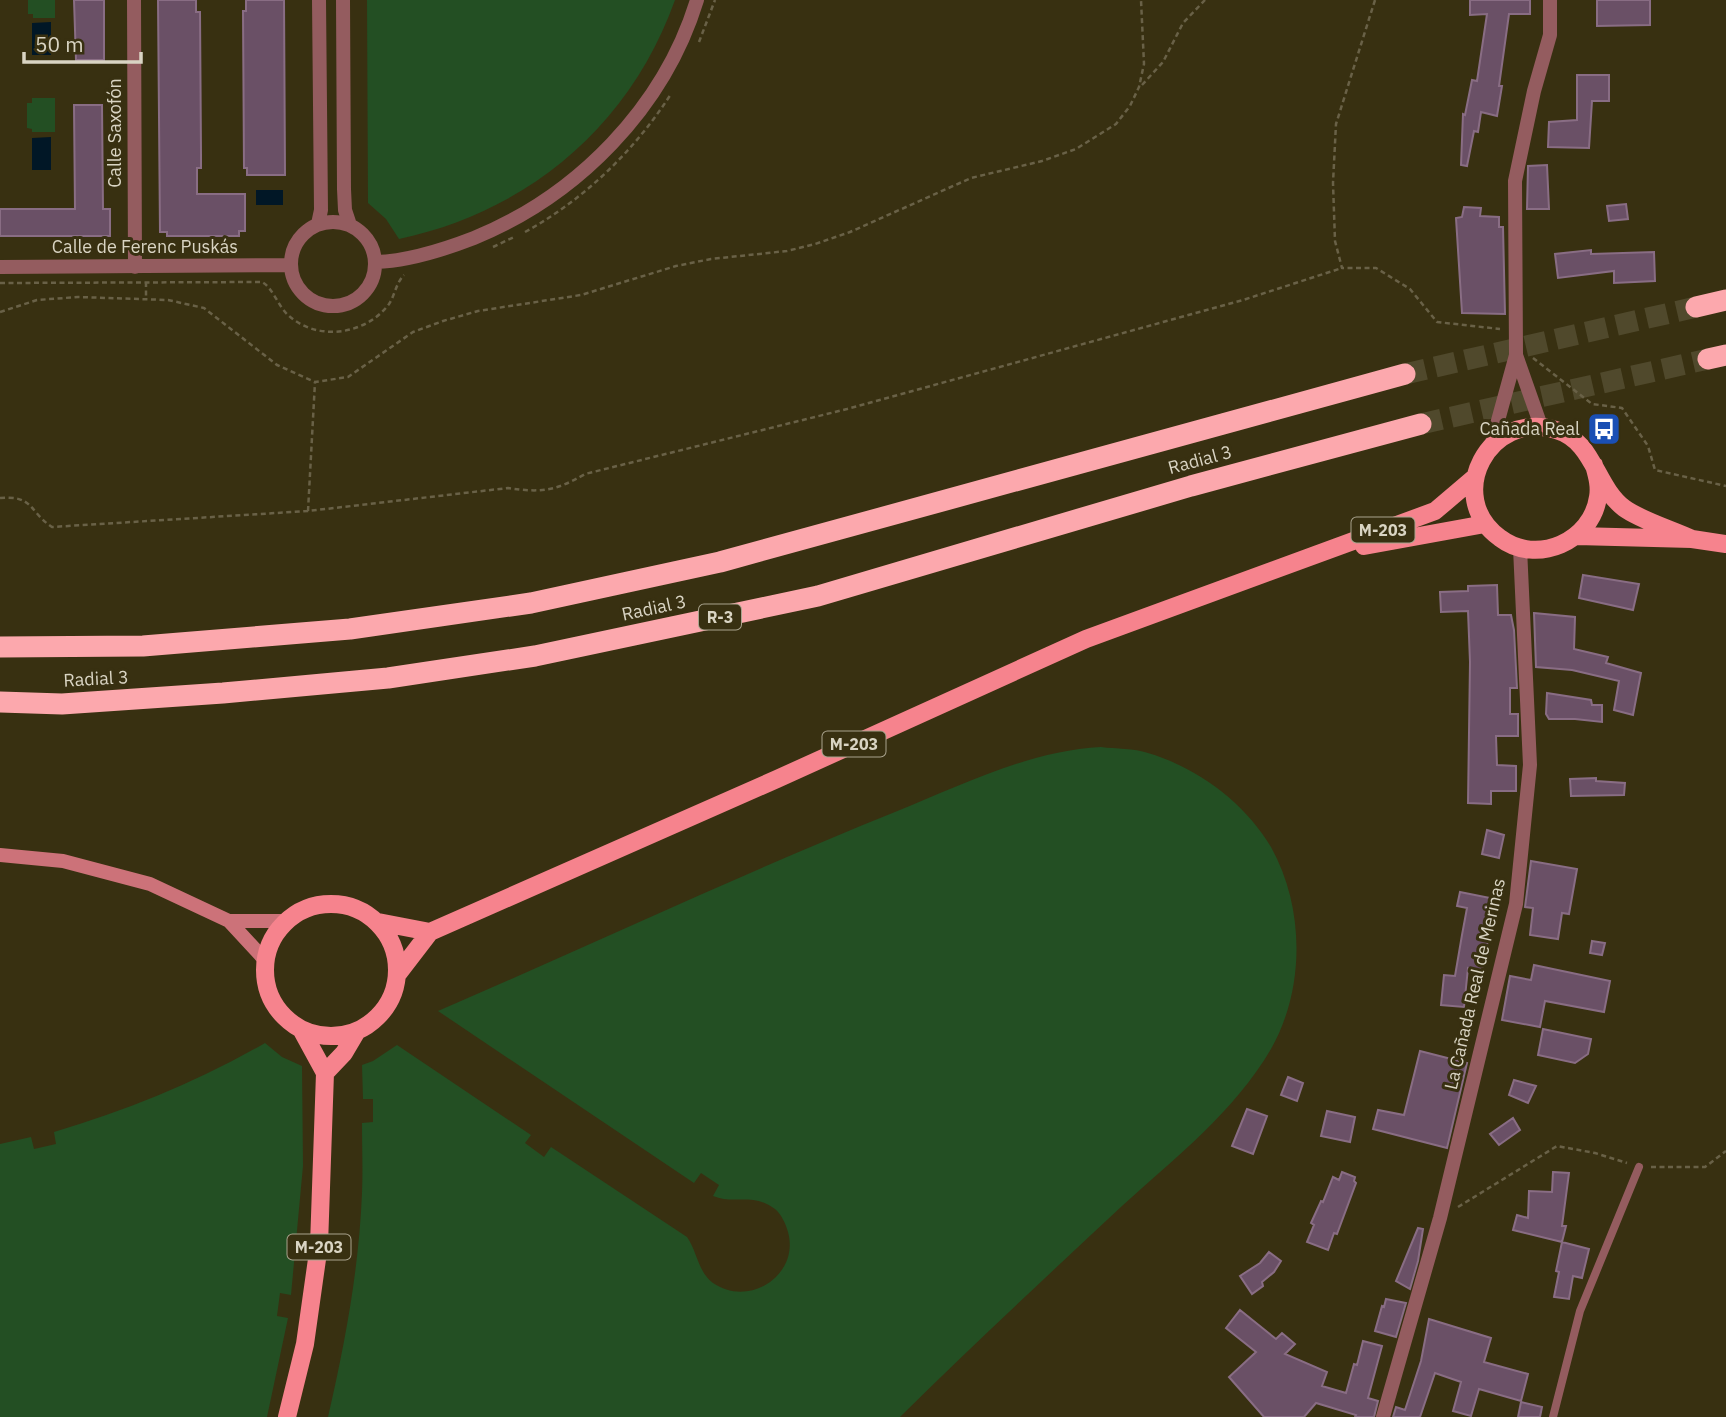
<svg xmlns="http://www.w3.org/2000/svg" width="1726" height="1417" viewBox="0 0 1726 1417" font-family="'IBM Plex Sans',sans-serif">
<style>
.green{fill:#234f23}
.water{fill:#011726}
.building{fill:#6a5066;stroke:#896d84;stroke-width:2}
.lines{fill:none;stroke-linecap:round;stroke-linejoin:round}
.highway-tunnel{stroke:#50492c;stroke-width:21;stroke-dasharray:21 10;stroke-linecap:butt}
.path{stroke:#696147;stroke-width:2.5;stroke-dasharray:5 3.5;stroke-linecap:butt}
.lane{stroke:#945c5f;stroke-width:8}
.street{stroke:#945c5f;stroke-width:14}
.secondary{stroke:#cc7279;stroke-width:14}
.primary{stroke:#f6838d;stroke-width:18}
.highway{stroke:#fca8ad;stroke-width:21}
.labels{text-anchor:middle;stroke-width:6;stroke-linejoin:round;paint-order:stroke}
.shield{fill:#383011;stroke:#a9a38e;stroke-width:2}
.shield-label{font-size:16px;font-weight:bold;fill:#d9d4c3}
.street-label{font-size:18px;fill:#d9d4c3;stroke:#383011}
.poi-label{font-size:18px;fill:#d9d4c3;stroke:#383011;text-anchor:end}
</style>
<rect width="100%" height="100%" fill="#383011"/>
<path class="green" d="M 28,0 L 55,0 L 55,18 L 33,18 L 33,14 L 28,14 Z
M 367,0 L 675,0 C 630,126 529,211 399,239 L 386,219 L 368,203 Z
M 32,98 L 55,98 L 55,132 L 32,132 L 32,129 L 27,128 L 27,103 L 32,103 Z
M 1101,747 C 1116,749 1134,748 1148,753 C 1198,768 1244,802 1271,847 C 1305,908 1305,989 1271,1049 C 1235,1111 1174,1159 1122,1206 C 1047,1276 973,1345 900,1417 L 328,1417 C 345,1343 359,1269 362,1193 C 363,1170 362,1147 362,1123 L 373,1122 L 373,1099 L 363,1099 L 362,1065 L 373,1061 L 397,1045 L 531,1135 L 525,1143 L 544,1157 L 551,1147 L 687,1237 C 697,1251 698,1272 713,1283 C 749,1308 800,1275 788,1232 C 786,1224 781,1214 775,1209 C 752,1192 734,1205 713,1196 L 719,1185 L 701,1173 L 694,1183 L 438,1011 C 591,945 741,874 895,812 C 962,785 1028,751 1101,747 Z
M 265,1043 L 282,1057 L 302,1066 L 303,1166 L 291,1295 L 280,1293 L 277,1316 L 288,1318 L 267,1417 L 0,1417 L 0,1144 L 31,1137 L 34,1149 L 56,1144 L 54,1132 C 128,1110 197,1082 265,1043 Z"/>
<path class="water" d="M 51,22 L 51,55 L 32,55 L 32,23 Z
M 51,137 L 51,170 L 32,170 L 32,138 Z
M 283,190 L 283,205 L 256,205 L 256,190 Z"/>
<path class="building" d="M 74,0 L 104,0 L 104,60 L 76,60 Z
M 158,0 L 196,0 L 196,12 L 200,12 L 201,154 L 201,168 L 197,168 L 197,194 L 245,194 L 245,231 L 239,231 L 239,236 L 167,236 L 167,232 L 160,232 Z
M 246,0 L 284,0 L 285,175 L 247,175 L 247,168 L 244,168 L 243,11 L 246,11 Z
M 1470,0 L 1530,0 L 1530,14 L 1509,14 L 1499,86 L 1502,86 L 1497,116 L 1481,112 L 1478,132 L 1474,131 L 1467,166 L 1461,165 L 1463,114 L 1465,115 L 1472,80 L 1477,81 L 1487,14 L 1470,15 Z
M 1597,0 L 1650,0 L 1650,25 L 1597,26 Z
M 1577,75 L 1609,75 L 1609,101 L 1592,101 L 1589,148 L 1548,147 L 1549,122 L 1577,120 Z
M 74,105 L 102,105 L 103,209 L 110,209 L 110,236 L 0,236 L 0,209 L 75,209 Z
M 1547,165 L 1549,209 L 1527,209 L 1528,166 Z
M 1626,204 L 1628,219 L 1609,221 L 1607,206 Z
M 1464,207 L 1481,208 L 1480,216 L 1499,217 L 1499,227 L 1503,227 L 1505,314 L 1462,313 L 1456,218 L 1462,217 Z
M 1591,250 L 1591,254 L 1654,252 L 1655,281 L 1614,283 L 1614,271 L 1558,278 L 1555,254 Z
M 1583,575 L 1639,584 L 1633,610 L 1579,598 Z
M 1497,585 L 1498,615 L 1511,615 L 1514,630 L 1517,688 L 1510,688 L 1510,714 L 1518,714 L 1518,736 L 1496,736 L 1497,765 L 1516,766 L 1516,791 L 1491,791 L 1491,804 L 1468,803 L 1470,662 L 1468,611 L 1441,612 L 1440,592 L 1468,591 L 1468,586 Z
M 1534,613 L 1575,617 L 1574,649 L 1608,657 L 1606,663 L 1641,673 L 1633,715 L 1614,710 L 1619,681 L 1572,670 L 1536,667 Z
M 1547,693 L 1591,700 L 1592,705 L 1602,705 L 1602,722 L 1575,719 L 1549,719 L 1546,714 Z
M 1596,778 L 1596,781 L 1625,783 L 1624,795 L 1571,796 L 1570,779 Z
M 1487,830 L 1504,835 L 1499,858 L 1482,854 Z
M 1531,861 L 1577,869 L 1569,914 L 1562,913 L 1558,939 L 1530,935 L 1533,908 L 1525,907 Z
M 1460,892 L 1500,900 L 1498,913 L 1487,911 L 1483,938 L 1488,940 L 1482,970 L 1468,968 L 1464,1007 L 1441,1005 L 1444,975 L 1455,976 L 1462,935 L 1467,908 L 1457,906 Z
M 1592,941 L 1605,943 L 1602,955 L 1590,953 Z
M 1534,965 L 1610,981 L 1604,1012 L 1545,1001 L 1540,1027 L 1502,1020 L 1510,976 L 1531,980 Z
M 1543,1029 L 1591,1039 L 1588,1054 L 1575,1063 L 1538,1055 Z
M 1420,1051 L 1467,1063 L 1447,1148 L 1373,1129 L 1378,1110 L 1404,1115 Z
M 1288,1077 L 1303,1083 L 1297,1101 L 1281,1095 Z
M 1514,1080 L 1536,1086 L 1528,1103 L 1509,1095 Z
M 1247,1109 L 1267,1116 L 1253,1154 L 1232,1146 Z
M 1327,1111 L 1355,1117 L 1350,1142 L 1321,1136 Z
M 1513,1118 L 1520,1130 L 1499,1145 L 1490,1134 Z
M 1342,1172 L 1355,1177 L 1354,1181 L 1356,1183 L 1337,1234 L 1334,1233 L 1328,1250 L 1307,1242 L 1314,1225 L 1311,1223 L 1321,1201 L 1323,1202 L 1333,1177 L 1339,1180 Z
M 1553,1172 L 1569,1173 L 1562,1226 L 1566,1226 L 1562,1242 L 1513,1230 L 1517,1215 L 1528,1218 L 1529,1191 L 1552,1192 Z
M 1418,1228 L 1423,1229 L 1418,1261 L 1410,1289 L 1396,1281 Z
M 1562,1242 L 1589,1249 L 1582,1278 L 1573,1276 L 1569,1299 L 1554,1297 L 1559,1272 L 1556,1271 Z
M 1269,1252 L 1281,1261 L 1274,1272 L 1262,1282 L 1263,1286 L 1252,1294 L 1240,1276 L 1260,1263 Z
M 1386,1299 L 1406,1303 L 1396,1337 L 1375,1331 L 1382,1306 L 1384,1307 Z
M 1240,1310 L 1276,1339 L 1282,1333 L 1295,1344 L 1285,1354 L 1327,1372 L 1322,1386 L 1346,1393 L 1354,1364 L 1357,1365 L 1363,1341 L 1382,1346 L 1368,1398 L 1378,1401 L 1374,1417 L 1355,1417 L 1356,1415 L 1316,1403 L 1304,1417 L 1264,1417 L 1229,1377 L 1256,1352 L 1226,1328 Z
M 1429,1319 L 1491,1338 L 1484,1362 L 1528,1374 L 1521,1401 L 1479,1389 L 1471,1416 L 1453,1411 L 1461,1382 L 1435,1373 L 1420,1417 L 1393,1417 L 1396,1407 L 1405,1410 L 1421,1361 Z
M 1521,1402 L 1542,1407 L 1540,1417 L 1518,1417 Z"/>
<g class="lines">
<path class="highway-tunnel" d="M 1405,374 L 1696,307
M 1421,424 L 1708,359"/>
<path class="path" d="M 1375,0 L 1336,124 L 1333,183 L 1335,241 L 1342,268 L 1376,268 L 1410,289 L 1437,322 L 1500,329
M 699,42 L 715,0
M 1142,85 L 1163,62 L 1183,23 L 1205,0
M 525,232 C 585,199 634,151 671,94
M 493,247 L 516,236
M 146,282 L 146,299
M 0,283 L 262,282 C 273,288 278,306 288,315 C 317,342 366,335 389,304 C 395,295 396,283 404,275
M 0,312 L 37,300 L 78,297 L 168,300 L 204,308 L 277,365 L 315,382 L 348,377 L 413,332 L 443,321 L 478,311 L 581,295 L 676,266 L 711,259 L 787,251 L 815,244 L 850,232 L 971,178 L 1042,161 L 1076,149 L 1116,124 L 1130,106 L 1139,87 L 1144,64 L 1141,0
M 1533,358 L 1592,404 L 1622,408 L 1648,446 L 1655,470 L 1726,486
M 0,498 C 34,495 29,512 52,527 L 308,511 L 508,488 C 541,493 556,491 585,474 L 847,409 L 1243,300 L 1342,268
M 308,511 L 315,382
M 1651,1167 L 1705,1167 L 1726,1151
M 1458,1207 L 1557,1146 L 1595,1153 L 1627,1163"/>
<path class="lane" d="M 1553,1417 L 1580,1311 L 1639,1167"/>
<path class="street" d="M 134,0 L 135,267
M 343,0 L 344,189 L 345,210 L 350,225
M291 264a42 42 0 1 1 84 0a42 42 0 1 1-84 0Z
M 318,224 L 321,210 L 319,0
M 376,262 C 409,261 443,250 474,238 C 577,196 664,108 697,0
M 0,267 L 290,265
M 1516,355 L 1541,426
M 1491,446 L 1516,355 L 1515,181 L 1534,91 L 1550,35 L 1550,0
M 1383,1417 L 1440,1218 L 1516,904 L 1530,765 L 1520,548"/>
<path class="secondary" d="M 0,855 L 63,861 L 150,884 L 229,921 L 265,960
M 229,921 L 286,921"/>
<path class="primary" d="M 1594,465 C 1597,476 1600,486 1598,497 C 1592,541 1537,566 1500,538 C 1443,497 1489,409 1556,430 C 1594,441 1595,486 1624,508 C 1640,520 1673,530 1692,539
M 1577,536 L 1692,539 L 1726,544
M 1364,546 L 1485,524
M265 970a66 66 0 1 1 132 0a66 66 0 1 1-132 0Z
M 378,922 L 430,932
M 397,975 L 430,932 L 777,779 L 1086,639 L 1435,511 L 1475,477
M 301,1029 L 325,1073
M 325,1073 L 344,1053 L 357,1031
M 287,1417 L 305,1344 L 319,1245 L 325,1073"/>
<path class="highway" d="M 1696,307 L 1726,300
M 1708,359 L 1726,355
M 0,647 L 143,646 L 350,629 L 531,603 L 720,562 L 1405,374
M 0,702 L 62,704 L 223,693 L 388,678 L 535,656 L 818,596 L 1191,486 L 1421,424"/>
</g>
<defs>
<symbol id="bus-square" viewBox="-11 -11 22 22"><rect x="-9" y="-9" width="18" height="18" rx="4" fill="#1a4fb4" stroke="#383011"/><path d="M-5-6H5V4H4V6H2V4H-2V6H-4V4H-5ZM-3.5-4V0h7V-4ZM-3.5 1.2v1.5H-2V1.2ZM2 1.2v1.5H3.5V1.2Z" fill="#fff"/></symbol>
</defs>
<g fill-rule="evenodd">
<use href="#bus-square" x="1585" y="410" width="38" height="38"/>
</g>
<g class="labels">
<g class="shield">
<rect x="1351.5" y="517.5" width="63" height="25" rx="5"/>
<rect x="699" y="604.5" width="42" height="25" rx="5"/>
<rect x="822.5" y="731.5" width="63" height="25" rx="5"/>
<rect x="287.5" y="1234.5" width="63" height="25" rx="5"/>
</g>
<g class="shield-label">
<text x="1383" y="536">M-203</text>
<text x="720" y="623">R-3</text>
<text x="854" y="750">M-203</text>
<text x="319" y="1253">M-203</text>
</g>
<g class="street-label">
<text transform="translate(115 133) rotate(-90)" y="6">Calle Saxofón</text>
<text x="145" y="253">Calle de Ferenc Puskás</text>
<text transform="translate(1200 460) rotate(-15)" y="6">Radial 3</text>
<text transform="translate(654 608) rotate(-12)" y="6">Radial 3</text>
<text transform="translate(96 679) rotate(-3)" y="6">Radial 3</text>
<text transform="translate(1475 984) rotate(-77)" y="6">La Cañada Real de Merinas</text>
</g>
<g class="poi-label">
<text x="1580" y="435">Cañada Real</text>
</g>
</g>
<path d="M24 52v10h117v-10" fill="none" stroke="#d9d4c3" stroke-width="3.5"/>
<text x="35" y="52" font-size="21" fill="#d9d4c3" stroke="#383011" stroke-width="5" paint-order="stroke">50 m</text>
</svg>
